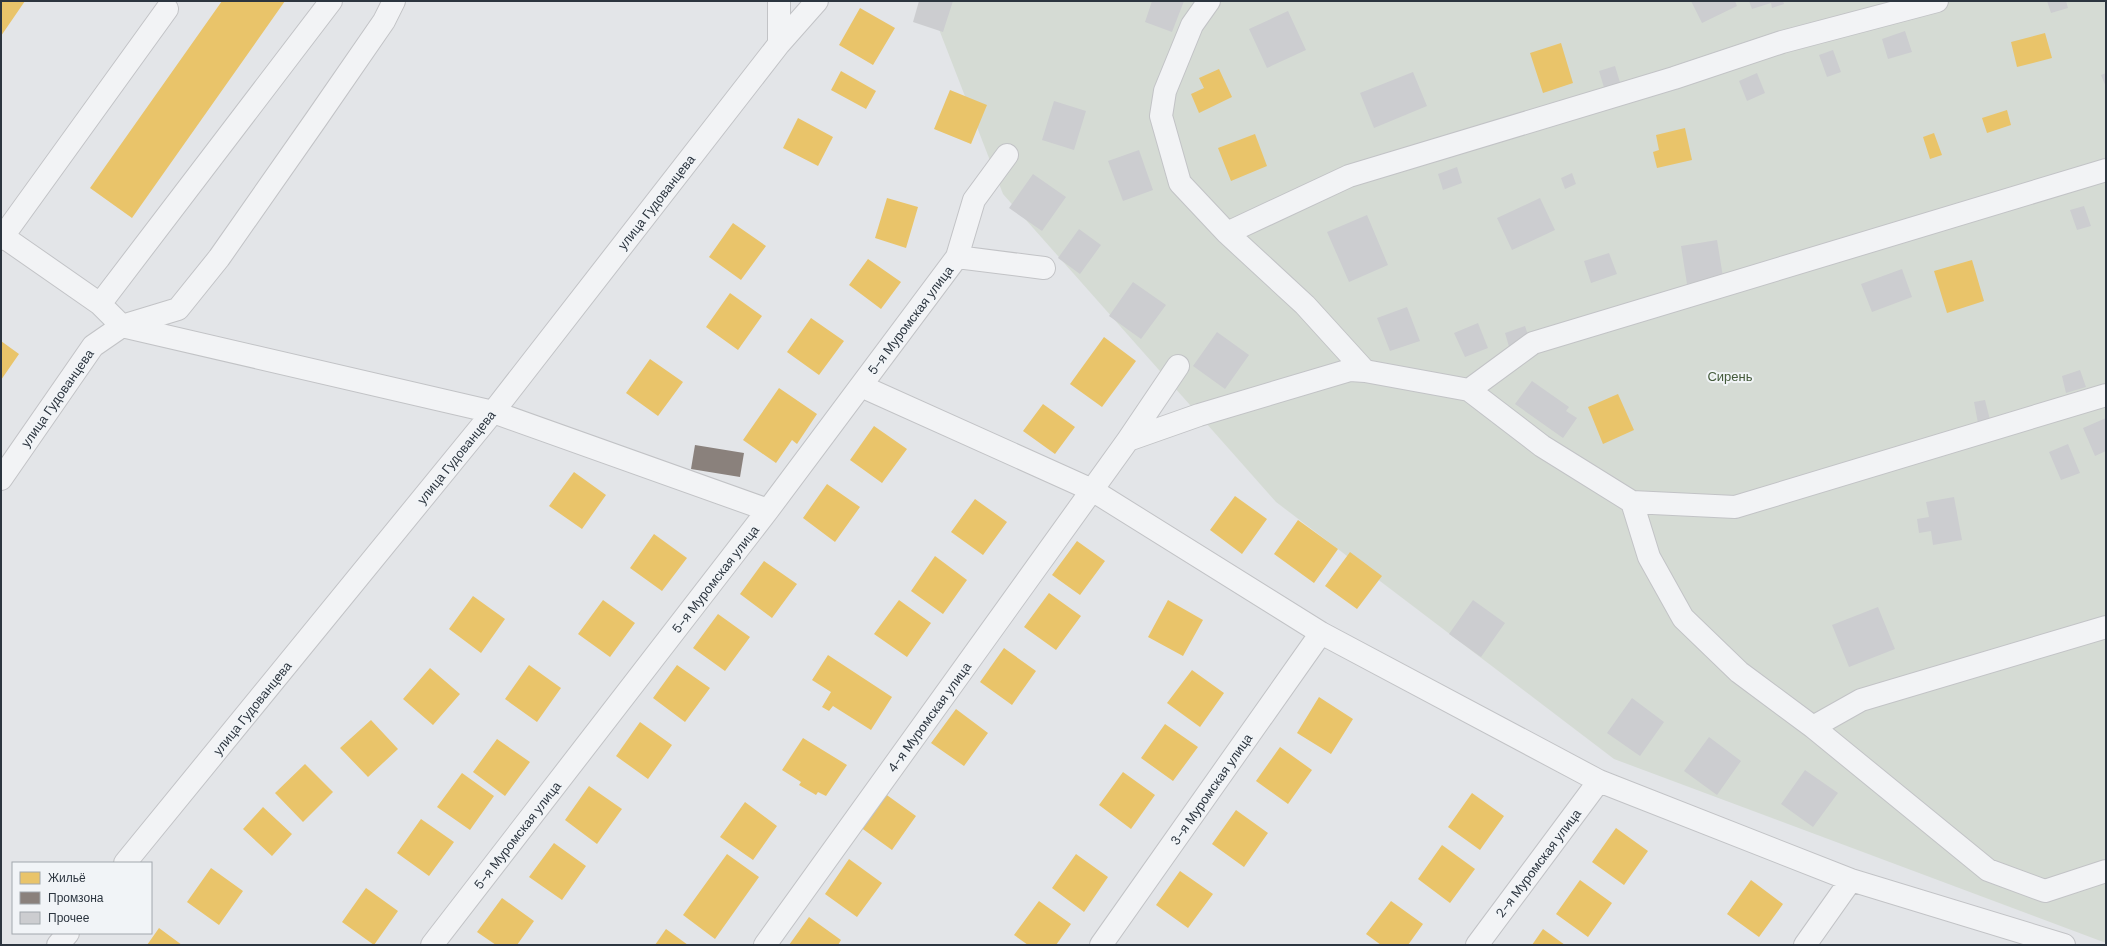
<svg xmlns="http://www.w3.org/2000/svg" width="2107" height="946" viewBox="0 0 2107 946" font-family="'DM Sans',sans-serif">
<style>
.green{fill:#d5dbd4}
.homes{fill:#e9c46a}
.industry{fill:#8a817c}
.building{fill:#cccdd0}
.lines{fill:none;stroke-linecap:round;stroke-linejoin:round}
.minor-casing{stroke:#c2c3c6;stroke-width:24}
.minor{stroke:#f2f3f5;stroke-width:22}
.labels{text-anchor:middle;stroke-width:4;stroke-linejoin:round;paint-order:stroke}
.street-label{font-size:13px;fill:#2c353f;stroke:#f1f4f7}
.park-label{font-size:13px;fill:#435a3a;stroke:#f1f4f7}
</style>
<rect width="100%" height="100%" fill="#e3e5e8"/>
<path class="green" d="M 928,1 L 2106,1 L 2106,943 L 1614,759 L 1276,502 L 1003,194 Z"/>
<path class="homes" d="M 1,1 L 25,1 L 1,36 Z
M 222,1 L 285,1 L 132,218 L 90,188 Z
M 860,8 L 895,28 L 873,65 L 839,45 Z
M 2045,33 L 2052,58 L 2017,67 L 2011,42 Z
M 1561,43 L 1573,83 L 1543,93 L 1530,53 Z
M 1219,69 L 1232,97 L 1199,113 L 1191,94 L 1204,88 L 1199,78 Z
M 841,71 L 876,91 L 866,109 L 831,90 Z
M 950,90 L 987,105 L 971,144 L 934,129 Z
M 2007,110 L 2011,125 L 1987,133 L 1982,118 Z
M 798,118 L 833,137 L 818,166 L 783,148 Z
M 1685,128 L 1692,160 L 1657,168 L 1653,152 L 1659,150 L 1656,135 Z
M 1934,133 L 1942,155 L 1930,159 L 1923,137 Z
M 1255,134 L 1267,166 L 1231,181 L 1218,148 Z
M 887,198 L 918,207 L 906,248 L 875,238 Z
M 733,223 L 766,246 L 741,280 L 709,257 Z
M 868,259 L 901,282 L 881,309 L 849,285 Z
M 1972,260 L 1984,301 L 1947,313 L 1934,271 Z
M 730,293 L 762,316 L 738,350 L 706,327 Z
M 811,318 L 844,341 L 819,375 L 787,352 Z
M 1104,337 L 1136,361 L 1102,407 L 1070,384 Z
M 1,341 L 19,354 L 1,380 Z
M 650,359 L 683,382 L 658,416 L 626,393 Z
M 779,388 L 817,414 L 797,444 L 792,440 L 776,463 L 743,440 Z
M 1618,394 L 1634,430 L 1603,444 L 1588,407 Z
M 1043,404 L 1075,427 L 1055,454 L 1023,431 Z
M 874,426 L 907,449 L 882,483 L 850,460 Z
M 574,472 L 606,495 L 582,529 L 549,506 Z
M 827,484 L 860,507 L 835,542 L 803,518 Z
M 1235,496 L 1267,519 L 1242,554 L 1210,530 Z
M 975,499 L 1007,522 L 983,555 L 951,532 Z
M 1298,520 L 1338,549 L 1314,583 L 1274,554 Z
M 654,534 L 687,558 L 662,591 L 630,568 Z
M 1077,541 L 1105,561 L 1080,595 L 1052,575 Z
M 1350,552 L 1382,576 L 1357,609 L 1325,586 Z
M 935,556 L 967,580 L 943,614 L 911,591 Z
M 764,561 L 797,584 L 772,618 L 740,594 Z
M 1049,593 L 1081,616 L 1056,650 L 1024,627 Z
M 473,596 L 505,619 L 481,653 L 449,629 Z
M 603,600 L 635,623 L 610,657 L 578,634 Z
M 899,600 L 931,623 L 907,657 L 874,634 Z
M 1168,600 L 1203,620 L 1183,656 L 1148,637 Z
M 718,614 L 750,637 L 725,671 L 693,648 Z
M 1004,648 L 1036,671 L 1012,705 L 980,682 Z
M 828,655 L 892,697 L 871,730 L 833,706 L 829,711 L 822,707 L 831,692 L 812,680 Z
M 529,665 L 561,688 L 537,722 L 505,699 Z
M 677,665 L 710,688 L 685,722 L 653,698 Z
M 430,668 L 460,694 L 433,725 L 403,699 Z
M 1192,670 L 1224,693 L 1200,727 L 1167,703 Z
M 1319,697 L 1353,719 L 1331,754 L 1297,733 Z
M 956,709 L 988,733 L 964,766 L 931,743 Z
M 371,720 L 398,749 L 368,777 L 340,748 Z
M 640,722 L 672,745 L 648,779 L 616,756 Z
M 1165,724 L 1198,747 L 1173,781 L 1141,758 Z
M 803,738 L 847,765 L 826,796 L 818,792 L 816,795 L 799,785 L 801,782 L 782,770 Z
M 497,739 L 530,762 L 505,796 L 473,772 Z
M 1280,747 L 1312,770 L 1288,804 L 1256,781 Z
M 305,764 L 333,792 L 303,822 L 275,793 Z
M 1123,772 L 1155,795 L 1131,829 L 1099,805 Z
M 462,773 L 494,796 L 470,830 L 437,807 Z
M 589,786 L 622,809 L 597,844 L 565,820 Z
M 884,793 L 916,816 L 892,850 L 860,827 Z
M 1472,793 L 1504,816 L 1480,850 L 1448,827 Z
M 745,802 L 777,826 L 753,860 L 720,837 Z
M 263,807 L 292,834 L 272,856 L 243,829 Z
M 1236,810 L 1268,833 L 1244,867 L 1212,844 Z
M 421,819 L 454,842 L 429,876 L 397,853 Z
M 1616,828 L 1648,851 L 1624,885 L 1592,862 Z
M 554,843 L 586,866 L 562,900 L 529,877 Z
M 1442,845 L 1475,869 L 1450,903 L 1418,879 Z
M 727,854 L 759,877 L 715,939 L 683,915 Z
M 1076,854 L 1108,877 L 1084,912 L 1052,888 Z
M 849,859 L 882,883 L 857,917 L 825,894 Z
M 211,868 L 243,891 L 219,925 L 187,902 Z
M 1180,871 L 1213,894 L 1188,928 L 1156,905 Z
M 1580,880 L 1612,903 L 1588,937 L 1556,914 Z
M 1751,880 L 1783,904 L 1759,937 L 1727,914 Z
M 366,888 L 398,911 L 374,945 L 342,922 Z
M 502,898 L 534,921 L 517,945 L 496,945 L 477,932 Z
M 1039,901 L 1071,924 L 1056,945 L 1028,945 L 1014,935 Z
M 1391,901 L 1423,924 L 1408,945 L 1381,945 L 1366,934 Z
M 809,917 L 841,940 L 838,945 L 789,945 Z
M 159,928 L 182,945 L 147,945 Z
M 666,929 L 688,945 L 655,945 Z
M 1543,929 L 1565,945 L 1532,945 Z"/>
<path class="industry" d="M 695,445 L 744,453 L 740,477 L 691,469 Z"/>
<path class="building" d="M 919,1 L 953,1 L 943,32 L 913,22 Z
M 1152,1 L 1184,1 L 1172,32 L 1145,22 Z
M 1691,1 L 1735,1 L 1737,6 L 1702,23 Z
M 1749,1 L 1783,1 L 1784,4 L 1772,8 L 1771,3 L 1752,9 Z
M 2047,1 L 2066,1 L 2068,8 L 2051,13 Z
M 1288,11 L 1306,50 L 1267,68 L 1249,29 Z
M 1905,31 L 1912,52 L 1888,59 L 1882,39 Z
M 1833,50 L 1841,72 L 1827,77 L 1819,55 Z
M 1615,66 L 1622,89 L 1606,94 L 1599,71 Z
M 1413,72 L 1427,106 L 1374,128 L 1360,93 Z
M 1757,73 L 1765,93 L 1747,101 L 1739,81 Z
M 2106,73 L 2106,87 L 2101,75 Z
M 1054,101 L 1086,111 L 1074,150 L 1042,140 Z
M 1139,150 L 1153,190 L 1123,201 L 1108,161 Z
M 1457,167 L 1462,183 L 1443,190 L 1438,174 Z
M 1572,173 L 1576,184 L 1565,189 L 1561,178 Z
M 1033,174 L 1066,197 L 1042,231 L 1009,208 Z
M 1540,198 L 1555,230 L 1512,250 L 1497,218 Z
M 2084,206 L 2091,226 L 2077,230 L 2070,210 Z
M 1367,215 L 1388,265 L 1349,282 L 1327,232 Z
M 1079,229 L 1101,245 L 1080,274 L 1058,258 Z
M 1717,240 L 1723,277 L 1687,284 L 1681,246 Z
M 1609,253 L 1617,274 L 1591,283 L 1584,261 Z
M 1902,269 L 1912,297 L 1872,312 L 1861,284 Z
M 1133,282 L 1166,305 L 1141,339 L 1109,316 Z
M 1407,307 L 1420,341 L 1390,351 L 1377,318 Z
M 1478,323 L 1488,348 L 1465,357 L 1454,333 Z
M 1525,326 L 1531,344 L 1510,350 L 1505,333 Z
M 1217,332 L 1249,355 L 1225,389 L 1193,366 Z
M 2080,370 L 2086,387 L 2066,393 L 2062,376 Z
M 1532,381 L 1569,407 L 1566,411 L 1577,418 L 1563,438 L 1515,404 Z
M 1985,400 L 1990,420 L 1978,423 L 1974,402 Z
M 2106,418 L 2106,451 L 2095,456 L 2083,428 Z
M 2068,444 L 2080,473 L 2061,480 L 2049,452 Z
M 1954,497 L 1962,540 L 1933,545 L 1931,531 L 1919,533 L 1917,519 L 1929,517 L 1926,502 Z
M 1473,600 L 1505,623 L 1481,657 L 1449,634 Z
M 1878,607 L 1895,649 L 1849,667 L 1832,625 Z
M 1632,698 L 1664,722 L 1640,756 L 1607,733 Z
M 1709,737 L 1741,761 L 1717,795 L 1684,771 Z
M 1805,770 L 1838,793 L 1813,827 L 1781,804 Z"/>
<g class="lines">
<defs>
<path id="minor" d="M 779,1 L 779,44
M 1209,1 L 1192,25 L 1165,91 L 1161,116 L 1180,183 L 1227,233 L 1305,305 L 1365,371
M 1227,233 L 1349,176 L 1674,78 L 1782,42 L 1937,1
M 1,235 L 100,304 L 122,326 L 493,412 L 768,510
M 1,239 L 167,9
M 957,257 L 1044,268
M 100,304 L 331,1
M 861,386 L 1092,490 L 1321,633 L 1599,781 L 1851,880 L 2064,945
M 1469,390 L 1542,446 L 1632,502 L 1735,507 L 2106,395
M 1128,440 L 1178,366
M 1,479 L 93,346 L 122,326 L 178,309 L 219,258 L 317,118 L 384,21 L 394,1
M 1632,502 L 1649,557 L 1683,618 L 1739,672 L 1813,727 L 1861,700 L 2106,627
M 1813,727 L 1988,870 L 2045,891 L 2106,871
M 125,863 L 493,412 L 779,44 L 817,1
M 58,945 L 68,933
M 432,945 L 768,510 L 957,257 L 974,200 L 1007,155
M 765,945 L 1128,440 L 1199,415 L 1350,370 L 1365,371 L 1469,390 L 1533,343 L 2106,170
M 1101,945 L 1321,633
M 1477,945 L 1599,781
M 1805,945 L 1851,880"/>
</defs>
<use href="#minor" class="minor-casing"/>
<use href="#minor" class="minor"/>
</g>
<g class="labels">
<g class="street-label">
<text transform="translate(656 202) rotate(-52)" y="5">улица Гудованцева</text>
<text transform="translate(910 320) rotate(-53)" y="5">5-я Муромская улица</text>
<text transform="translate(57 398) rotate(-55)" y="5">улица Гудованцева</text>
<text transform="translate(456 457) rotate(-51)" y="5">улица Гудованцева</text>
<text transform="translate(715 579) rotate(-52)" y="5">5-я Муромская улица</text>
<text transform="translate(252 708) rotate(-51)" y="5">улица Гудованцева</text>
<text transform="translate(929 717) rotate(-54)" y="5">4-я Муромская улица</text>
<text transform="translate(1211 789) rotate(-55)" y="5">3-я Муромская улица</text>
<text transform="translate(517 835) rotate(-52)" y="5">5-я Муромская улица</text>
<text transform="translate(1538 863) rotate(-53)" y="5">2-я Муромская улица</text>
</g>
<g class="park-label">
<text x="1730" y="381">Сирень</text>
</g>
</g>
<rect width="2107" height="946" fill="none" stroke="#2c353f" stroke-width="4"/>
<rect x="12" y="862" width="140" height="72" fill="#f1f4f7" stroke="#a2a8ad"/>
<rect x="20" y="872" width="20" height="12" fill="#e9c46a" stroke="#a2a8ad"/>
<text x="48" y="882" font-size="12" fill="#2c353f">Жильё</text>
<rect x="20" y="892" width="20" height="12" fill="#8a817c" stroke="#a2a8ad"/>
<text x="48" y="902" font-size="12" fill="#2c353f">Промзона</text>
<rect x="20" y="912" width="20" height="12" fill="#cccdd0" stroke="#a2a8ad"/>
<text x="48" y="922" font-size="12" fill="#2c353f">Прочее</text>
</svg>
